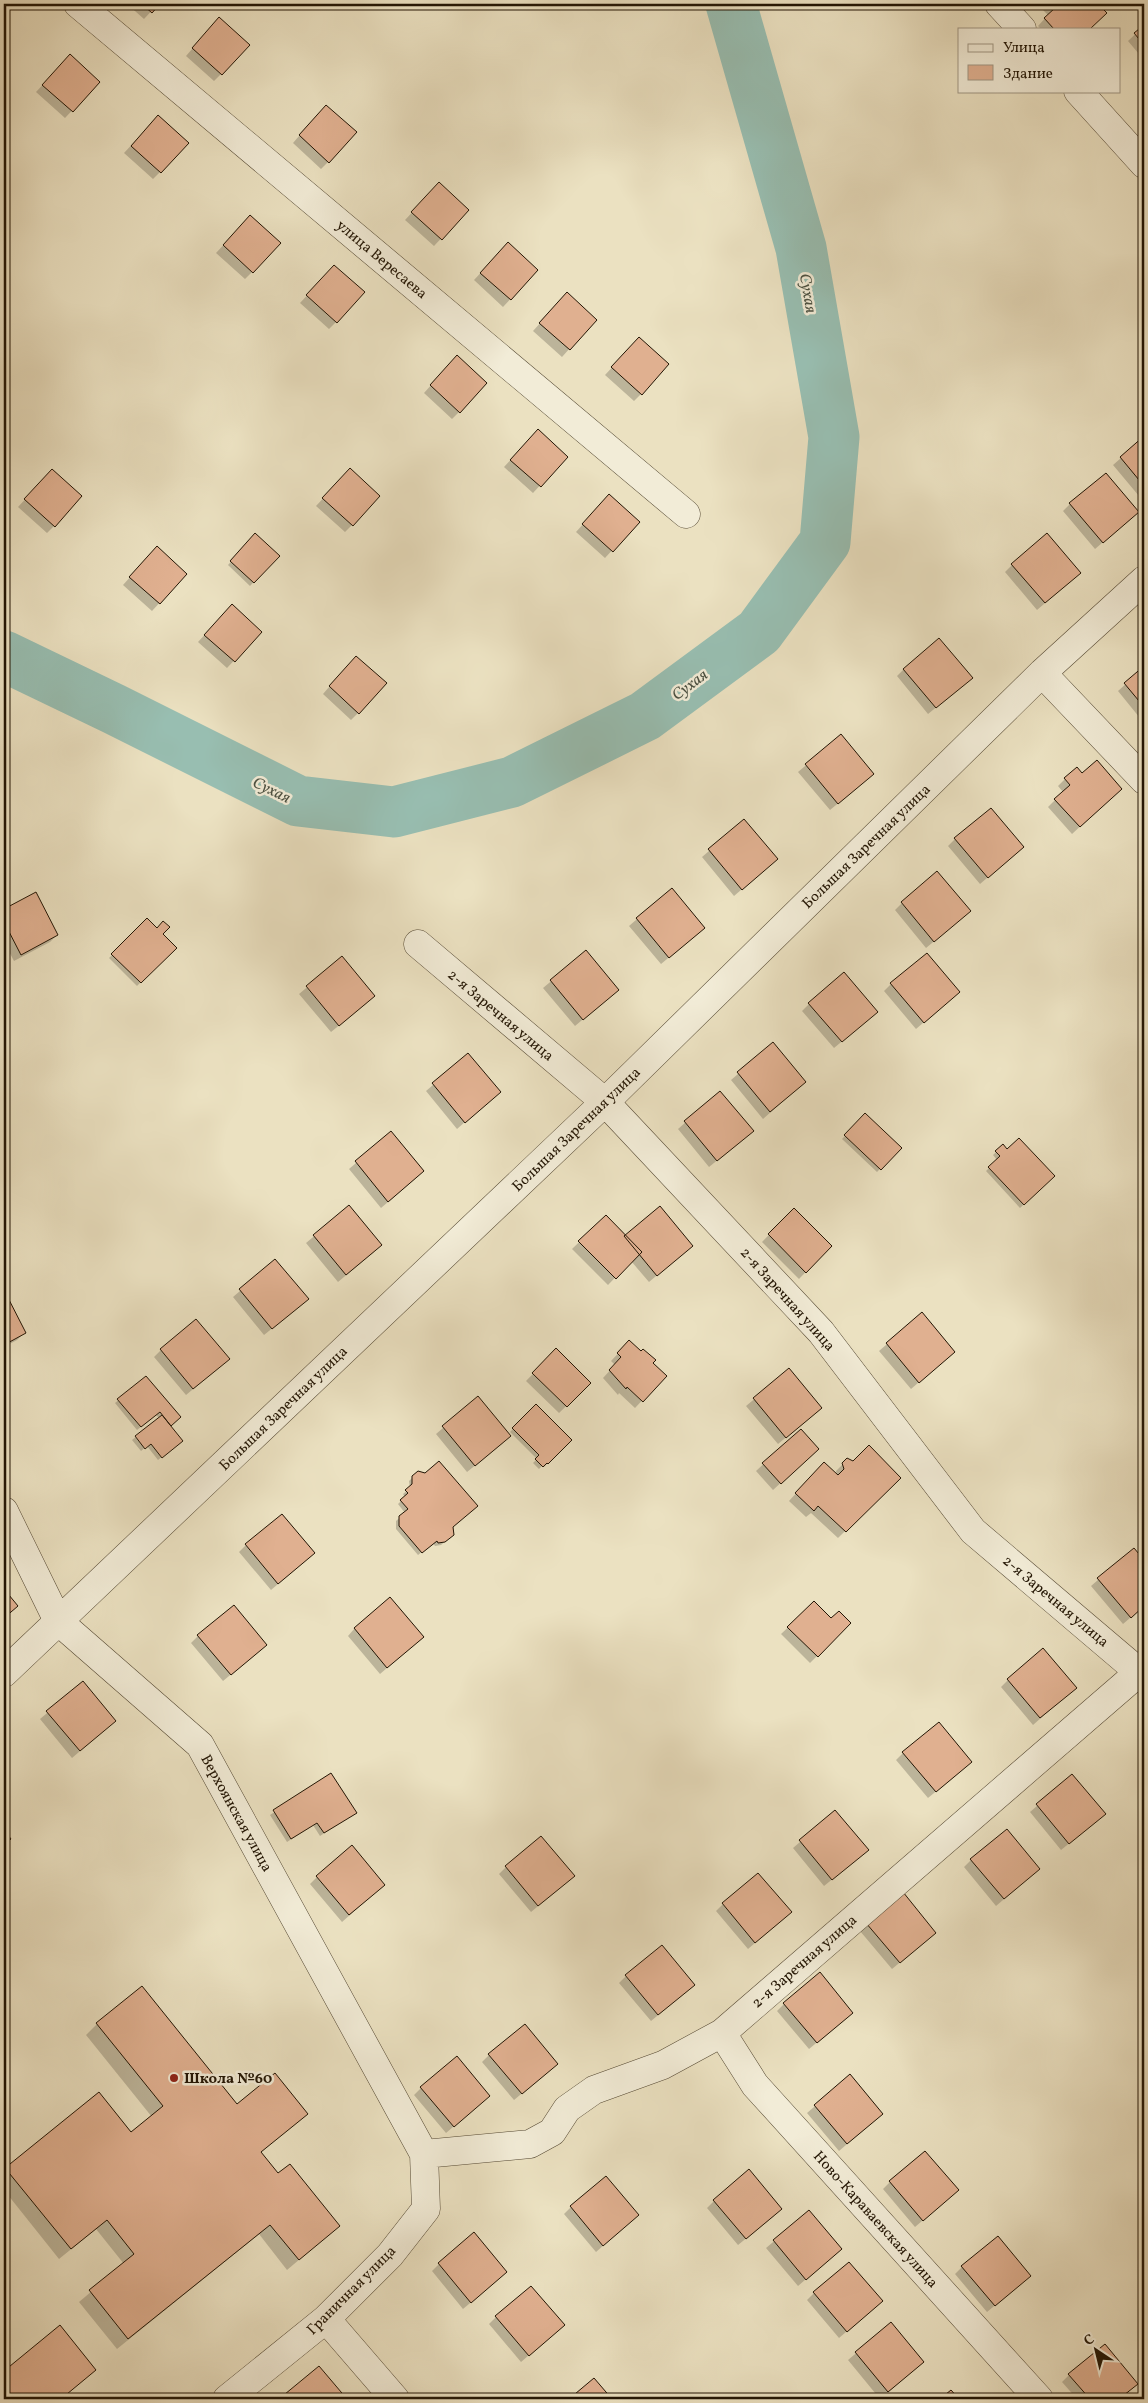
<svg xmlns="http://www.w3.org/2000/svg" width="1148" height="2403" viewBox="0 0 1148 2403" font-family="Vollkorn,serif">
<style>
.shadow{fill:#0003}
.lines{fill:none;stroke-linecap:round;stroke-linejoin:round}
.river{stroke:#98beb1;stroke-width:51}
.building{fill:#e0b090;stroke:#221504}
.street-casing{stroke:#544833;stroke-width:29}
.street{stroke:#f2ecd7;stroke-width:28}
.poi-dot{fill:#8f2418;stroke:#f2ecd7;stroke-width:2}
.labels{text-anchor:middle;stroke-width:5;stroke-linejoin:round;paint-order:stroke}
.street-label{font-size:15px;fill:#221504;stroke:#f2ecd7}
.poi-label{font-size:15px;font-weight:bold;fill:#221504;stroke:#f2ecd7;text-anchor:start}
.water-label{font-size:16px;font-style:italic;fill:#4b5041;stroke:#f2ecd7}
</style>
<rect width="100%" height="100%" fill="#ebe1c1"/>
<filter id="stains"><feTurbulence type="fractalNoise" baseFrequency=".004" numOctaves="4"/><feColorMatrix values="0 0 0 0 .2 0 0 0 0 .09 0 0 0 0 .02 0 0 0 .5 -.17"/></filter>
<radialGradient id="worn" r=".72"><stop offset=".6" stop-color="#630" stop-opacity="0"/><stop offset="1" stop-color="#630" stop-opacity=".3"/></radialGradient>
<path class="shadow" d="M 127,4 L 158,4 L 144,19 Z
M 1047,4 L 1097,4 L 1105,13 L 1089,29 L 1041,29 L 1038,26 L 1048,15 L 1042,9 Z
M 212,26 L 221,74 L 214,81 L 186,56 Z
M 1144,26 L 1144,60 L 1128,41 Z
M 63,63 L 99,82 L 65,118 L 36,92 Z
M 319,113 L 328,162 L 321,169 L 293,143 Z
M 151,124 L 160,172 L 153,179 L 124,153 Z
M 432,191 L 468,210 L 434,246 L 405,220 Z
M 243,224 L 252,272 L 245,279 L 216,253 Z
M 501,251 L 537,270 L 503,307 L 474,280 Z
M 327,274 L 336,322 L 329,329 L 300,303 Z
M 560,301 L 595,320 L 562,357 L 533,331 Z
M 632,346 L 641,394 L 634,401 L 605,375 Z
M 450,364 L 459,412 L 452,419 L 424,393 Z
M 531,438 L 566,457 L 533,493 L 504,467 Z
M 1144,438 L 1144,502 L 1113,465 Z
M 343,477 L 352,525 L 345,532 L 316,506 Z
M 45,478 L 54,526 L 47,533 L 18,507 Z
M 602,503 L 638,522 L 605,558 L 576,532 Z
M 1070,504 L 1130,519 L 1095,549 L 1063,511 Z
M 255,535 L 278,556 L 250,586 L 228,565 Z
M 150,555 L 186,574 L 152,611 L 123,585 Z
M 1012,565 L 1072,580 L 1037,610 L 1005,572 Z
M 225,613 L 261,632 L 227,668 L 198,642 Z
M 349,664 L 358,713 L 351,720 L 323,694 Z
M 1144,668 L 1144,723 L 1118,691 Z
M 904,669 L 964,685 L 928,714 L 897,676 Z
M 841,736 L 865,781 L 830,810 L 798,772 Z
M 1082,775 L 1113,796 L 1072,834 L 1048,807 L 1063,792 L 1058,786 L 1065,779 Z
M 744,821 L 769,866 L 734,896 L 702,857 Z
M 955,839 L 1015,854 L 980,884 L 948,846 Z
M 672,889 L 696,935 L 661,964 L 629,926 Z
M 35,894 L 57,935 L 50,942 L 14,961 L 4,942 L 4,911 Z
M 902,903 L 962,918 L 926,948 L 895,910 Z
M 147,920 L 175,948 L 137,986 L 109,958 Z
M 586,952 L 618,990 L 575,1026 L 543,988 Z
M 342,958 L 367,1003 L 331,1032 L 299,994 Z
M 891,984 L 951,999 L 916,1029 L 884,991 Z
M 809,1004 L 869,1019 L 834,1048 L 802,1011 Z
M 773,1044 L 805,1082 L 763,1119 L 731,1080 Z
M 468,1055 L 499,1092 L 457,1129 L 426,1091 Z
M 720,1092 L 745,1138 L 709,1167 L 678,1129 Z
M 865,1115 L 900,1148 L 877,1172 L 842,1139 Z
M 391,1133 L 416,1178 L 381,1208 L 349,1169 Z
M 1007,1150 L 1054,1176 L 1020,1208 L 986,1171 L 997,1160 L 993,1155 L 996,1152 Z
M 349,1207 L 374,1252 L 338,1282 L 306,1243 Z
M 794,1209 L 831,1246 L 799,1279 L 762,1242 Z
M 606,1216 L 625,1237 L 692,1246 L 649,1282 L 631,1261 L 608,1285 L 572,1249 Z
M 275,1261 L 300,1306 L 264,1335 L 233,1297 Z
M 4,1293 L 24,1333 L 17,1340 L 4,1347 Z
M 922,1314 L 946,1359 L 911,1389 L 879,1351 Z
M 629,1342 L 665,1376 L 635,1408 L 619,1393 L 618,1395 L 603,1378 L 615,1365 L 611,1361 Z
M 161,1350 L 221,1366 L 186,1395 L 154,1357 Z
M 556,1350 L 590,1383 L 559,1413 L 526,1381 Z
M 789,1370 L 813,1415 L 778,1444 L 746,1406 Z
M 146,1377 L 176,1420 L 169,1426 L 178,1444 L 158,1460 L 147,1446 L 141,1451 L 132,1440 L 159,1418 L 156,1415 L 137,1430 L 115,1403 Z
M 478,1398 L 503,1443 L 467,1472 L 436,1434 Z
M 536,1406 L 570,1440 L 544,1467 L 543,1465 L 539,1469 L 533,1463 L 537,1459 L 510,1432 Z
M 800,1430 L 810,1456 L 773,1490 L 756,1471 Z
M 847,1460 L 899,1478 L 838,1538 L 811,1513 L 806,1517 L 789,1501 L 817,1470 L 837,1477 L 836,1471 Z
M 418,1472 L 452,1527 L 449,1538 L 441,1545 L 435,1546 L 433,1543 L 418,1555 L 396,1529 L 396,1521 L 405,1513 L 398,1504 L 405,1497 L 403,1494 L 410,1488 L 409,1481 Z
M 246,1545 L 306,1560 L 271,1590 L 239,1552 Z
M 1134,1549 L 1144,1562 L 1144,1606 L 1123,1624 L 1091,1586 Z
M 814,1603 L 831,1620 L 850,1623 L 810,1663 L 781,1634 Z
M 355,1628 L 415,1644 L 380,1674 L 348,1636 Z
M 198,1636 L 258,1652 L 223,1681 L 191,1643 Z
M 1008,1680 L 1075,1688 L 1033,1725 L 1001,1687 Z
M 83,1683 L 107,1728 L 72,1758 L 40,1719 Z
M 903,1753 L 963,1769 L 928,1798 L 896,1760 Z
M 331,1775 L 355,1813 L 320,1836 L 313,1825 L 287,1842 L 270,1815 Z
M 1072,1776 L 1097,1821 L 1061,1850 L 1030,1812 Z
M 835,1812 L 860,1857 L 824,1886 L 793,1848 Z
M 971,1860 L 1031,1876 L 996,1906 L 964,1867 Z
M 506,1867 L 566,1883 L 531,1912 L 499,1874 Z
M 317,1877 L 384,1885 L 342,1922 L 310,1884 Z
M 723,1904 L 783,1919 L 748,1949 L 716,1911 Z
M 867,1924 L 927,1940 L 892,1969 L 860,1931 Z
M 626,1976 L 686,1992 L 651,2021 L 619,1983 Z
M 784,2004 L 844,2020 L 809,2049 L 777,2011 Z
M 97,2024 L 237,2106 L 306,2114 L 260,2153 L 278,2175 L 339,2226 L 287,2270 L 259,2234 L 117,2349 L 79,2302 L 124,2264 L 96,2229 L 59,2259 L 4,2190 L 4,2171 L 6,2169 L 131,2134 L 152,2117 L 86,2035 Z
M 489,2055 L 549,2071 L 514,2100 L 482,2062 Z
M 850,2076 L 882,2114 L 839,2151 L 807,2113 Z
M 421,2088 L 481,2103 L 446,2133 L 414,2095 Z
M 890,2182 L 950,2197 L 915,2227 L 883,2189 Z
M 714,2201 L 774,2216 L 738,2245 L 707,2208 Z
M 571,2207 L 638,2215 L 596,2252 L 564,2214 Z
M 809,2212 L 841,2249 L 798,2286 L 766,2248 Z
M 439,2264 L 499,2279 L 463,2309 L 432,2271 Z
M 962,2267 L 1022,2283 L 987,2312 L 955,2274 Z
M 814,2293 L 874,2308 L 839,2338 L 807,2300 Z
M 496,2317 L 556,2332 L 521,2362 L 489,2324 Z
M 891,2324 L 915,2369 L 880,2399 L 848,2360 Z
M 60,2327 L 95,2370 L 61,2399 L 4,2399 L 4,2372 Z
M 319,2367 L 345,2399 L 281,2399 Z
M 1069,2375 L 1129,2391 L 1119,2399 L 1077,2399 L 1062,2382 Z"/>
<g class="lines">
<path class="river" d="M 4,656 L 114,709 L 298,801 L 394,812 L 512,782 L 645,716 L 759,632 L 825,542 L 834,437 L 801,248 L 731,4"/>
</g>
<path class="building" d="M 142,4 L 160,4 L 152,13 Z
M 1051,4 L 1098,4 L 1107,13 L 1090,29 L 1054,29 L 1044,18 L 1055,8 Z
M 219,17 L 250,45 L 222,75 L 192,48 Z
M 1144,25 L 1144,45 L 1134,33 Z
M 70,54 L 100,82 L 73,112 L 42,85 Z
M 326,105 L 357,132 L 329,163 L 299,135 Z
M 158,115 L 189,143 L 161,173 L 131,146 Z
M 439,182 L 469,210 L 442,240 L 411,212 Z
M 250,215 L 281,243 L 253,273 L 223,245 Z
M 508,242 L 538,270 L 511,300 L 480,273 Z
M 334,265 L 365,292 L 337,323 L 306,295 Z
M 567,292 L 597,320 L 570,350 L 539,323 Z
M 639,337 L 669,364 L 642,395 L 611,367 Z
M 457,355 L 487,383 L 460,413 L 430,385 Z
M 538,429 L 568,457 L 541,487 L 510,460 Z
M 1144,436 L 1144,486 L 1120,457 Z
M 350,468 L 380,496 L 353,526 L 322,498 Z
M 52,469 L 82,496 L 55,527 L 24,499 Z
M 1106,473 L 1139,512 L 1103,543 L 1069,503 Z
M 609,494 L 640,522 L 613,552 L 582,524 Z
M 255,533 L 280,556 L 254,583 L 230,561 Z
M 1047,533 L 1081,573 L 1045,603 L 1011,564 Z
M 157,546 L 187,574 L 160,604 L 129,577 Z
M 232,604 L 262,632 L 235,662 L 204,635 Z
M 939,638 L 973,678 L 936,708 L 903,669 Z
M 356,656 L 387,683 L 359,714 L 329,686 Z
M 1144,666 L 1144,707 L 1124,683 Z
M 841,734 L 874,774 L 838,804 L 805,764 Z
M 1097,760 L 1122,789 L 1080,827 L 1054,799 L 1070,785 L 1064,778 L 1077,767 L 1082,773 Z
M 991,808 L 1024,847 L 988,878 L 954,838 Z
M 744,819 L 778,859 L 742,890 L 708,849 Z
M 937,871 L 971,911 L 934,942 L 901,902 Z
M 672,888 L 705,928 L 669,958 L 636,918 Z
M 36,892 L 58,935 L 21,955 L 4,922 L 4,909 Z
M 147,918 L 157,928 L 163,921 L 170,927 L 163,934 L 177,948 L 141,983 L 111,954 Z
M 586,950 L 619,990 L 583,1020 L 550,980 Z
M 927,953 L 960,992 L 924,1023 L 890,983 Z
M 342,956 L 375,996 L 339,1026 L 306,986 Z
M 844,972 L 878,1012 L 842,1042 L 808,1003 Z
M 773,1042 L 806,1082 L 770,1112 L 737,1072 Z
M 468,1053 L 501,1092 L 465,1123 L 432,1083 Z
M 720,1091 L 754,1131 L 717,1161 L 684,1121 Z
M 865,1113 L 902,1148 L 881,1170 L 844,1135 Z
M 391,1131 L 424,1171 L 388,1202 L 355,1161 Z
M 1019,1138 L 1055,1176 L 1024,1205 L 988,1167 L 1000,1156 L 995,1151 L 1003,1144 L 1007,1149 Z
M 349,1205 L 382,1245 L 346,1275 L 313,1235 Z
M 660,1206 L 693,1246 L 657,1276 L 624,1236 Z
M 794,1208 L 832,1246 L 806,1273 L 768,1234 Z
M 606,1215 L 642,1252 L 616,1279 L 578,1241 Z
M 275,1259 L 309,1299 L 272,1329 L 239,1289 Z
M 4,1290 L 26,1333 L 4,1345 Z
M 922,1312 L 955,1352 L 919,1383 L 886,1343 Z
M 196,1319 L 230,1359 L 193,1389 L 160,1349 Z
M 629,1340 L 641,1351 L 643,1349 L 656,1360 L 653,1363 L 667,1376 L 643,1402 L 627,1387 L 626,1389 L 609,1370 L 621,1357 L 617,1353 Z
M 556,1348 L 591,1383 L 567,1407 L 532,1373 Z
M 789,1368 L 822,1408 L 786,1438 L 753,1398 Z
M 146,1376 L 181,1417 L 171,1426 L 160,1412 L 141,1427 L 117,1399 Z
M 478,1396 L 511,1436 L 475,1466 L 442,1426 Z
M 536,1404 L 572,1440 L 548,1464 L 547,1463 L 543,1467 L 535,1459 L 539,1455 L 512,1428 Z
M 162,1415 L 183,1441 L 162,1458 L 151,1444 L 145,1449 L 135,1436 Z
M 801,1429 L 819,1449 L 781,1484 L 762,1463 Z
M 869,1445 L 901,1478 L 846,1532 L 818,1506 L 814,1511 L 795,1493 L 824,1462 L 838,1475 L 844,1469 L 842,1463 L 847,1458 L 853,1461 Z
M 439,1461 L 478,1506 L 453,1527 L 454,1535 L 445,1542 L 438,1543 L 437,1541 L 422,1553 L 399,1526 L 399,1516 L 408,1509 L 400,1500 L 408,1493 L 405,1490 L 412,1484 L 412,1476 L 418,1471 L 425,1473 Z
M 282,1514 L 315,1553 L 278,1584 L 245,1544 Z
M 1134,1548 L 1144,1560 L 1144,1606 L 1131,1618 L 1097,1578 Z
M 4,1589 L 18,1606 L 4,1618 Z
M 390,1597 L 424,1637 L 387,1668 L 354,1628 Z
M 814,1601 L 831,1618 L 839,1611 L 851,1623 L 818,1657 L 787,1627 Z
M 234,1605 L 267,1645 L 231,1675 L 197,1635 Z
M 1043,1648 L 1077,1688 L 1040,1718 L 1007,1679 Z
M 83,1681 L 116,1721 L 80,1751 L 46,1711 Z
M 939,1722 L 972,1762 L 936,1792 L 902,1752 Z
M 331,1773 L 357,1813 L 324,1833 L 317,1823 L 291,1839 L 273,1810 Z
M 1072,1774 L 1106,1814 L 1069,1844 L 1036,1804 Z
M 835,1810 L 869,1850 L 832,1880 L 799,1840 Z
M 1007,1829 L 1040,1869 L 1004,1899 L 970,1859 Z
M 4,1830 L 11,1839 L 4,1845 Z
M 541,1836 L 575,1876 L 538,1906 L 505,1866 Z
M 352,1845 L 385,1885 L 349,1915 L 316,1876 Z
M 758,1873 L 792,1912 L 755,1943 L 722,1903 Z
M 903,1892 L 936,1933 L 900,1963 L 866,1923 Z
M 662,1945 L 695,1985 L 658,2015 L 625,1975 Z
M 820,1972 L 853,2013 L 817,2043 L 783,2003 Z
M 142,1986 L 237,2104 L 275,2073 L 308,2114 L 261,2152 L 278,2173 L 290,2164 L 340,2226 L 299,2260 L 270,2225 L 128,2339 L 89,2290 L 134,2254 L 107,2220 L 71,2249 L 5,2168 L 99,2092 L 131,2132 L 163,2106 L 96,2023 Z
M 525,2024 L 558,2064 L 522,2094 L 488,2054 Z
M 457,2056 L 490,2096 L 454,2127 L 420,2087 Z
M 850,2074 L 883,2114 L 847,2144 L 814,2105 Z
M 925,2151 L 959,2190 L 923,2221 L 889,2181 Z
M 749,2169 L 782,2209 L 746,2239 L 713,2200 Z
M 606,2176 L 639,2215 L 603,2246 L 570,2206 Z
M 809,2210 L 842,2249 L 806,2280 L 773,2240 Z
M 474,2232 L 507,2272 L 471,2303 L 438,2263 Z
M 998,2236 L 1031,2276 L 995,2306 L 961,2266 Z
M 849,2262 L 883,2301 L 847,2332 L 813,2292 Z
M 531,2286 L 565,2325 L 529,2356 L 495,2316 Z
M 891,2322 L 924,2362 L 888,2392 L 855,2352 Z
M 60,2325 L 96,2370 L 61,2399 L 4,2399 L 4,2371 Z
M 1105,2344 L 1138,2384 L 1119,2399 L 1090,2399 L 1068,2374 Z
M 319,2366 L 347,2399 L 279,2399 Z
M 594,2378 L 612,2399 L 569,2399 Z
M 951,2390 L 959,2399 L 940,2399 Z"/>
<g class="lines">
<defs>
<path id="street" d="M 78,4 L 686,514
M 999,4 L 1022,29
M 1078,91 L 1144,164
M 1042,673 L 1144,780
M 418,944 L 605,1102 L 821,1332 L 973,1531 L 1139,1672
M 4,1511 L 58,1621 L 200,1745 L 424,2154 L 426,2209 L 390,2255 L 326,2319 L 227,2399
M 4,1673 L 605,1102 L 1042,673 L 1144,580
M 722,2033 L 755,2085 L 1039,2399
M 424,2154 L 530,2144 L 552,2132 L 567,2109 L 594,2090 L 663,2065 L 722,2033 L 1144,1668
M 326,2319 L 395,2399"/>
</defs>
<use href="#street" class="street-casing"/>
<use href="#street" class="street"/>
</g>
<circle class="poi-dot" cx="174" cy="2078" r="5"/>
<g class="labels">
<g class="street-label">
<text transform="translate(382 259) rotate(40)" y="5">улица Вересаева</text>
<text transform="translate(866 846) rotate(-44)" y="5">Большая Заречная улица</text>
<text transform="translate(501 1015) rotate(40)" y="5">2-я Заречная улица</text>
<text transform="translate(576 1129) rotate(-44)" y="5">Большая Заречная улица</text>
<text transform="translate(788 1299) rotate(48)" y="5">2-я Заречная улица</text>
<text transform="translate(283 1408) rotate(-44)" y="5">Большая Заречная улица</text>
<text transform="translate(1056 1601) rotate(40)" y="5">2-я Заречная улица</text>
<text transform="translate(237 1813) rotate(61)" y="5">Верхоянская улица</text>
<text transform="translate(804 1961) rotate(-41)" y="5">2-я Заречная улица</text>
<text transform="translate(876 2219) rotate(48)" y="5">Ново-Караваевская улица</text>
<text transform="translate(351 2290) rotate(-45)" y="5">Граничная улица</text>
</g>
<g class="poi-label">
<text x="184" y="2083">Школа №60</text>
</g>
<g class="water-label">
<text transform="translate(809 293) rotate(80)" y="6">Сухая</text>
<text transform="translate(689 684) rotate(-37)" y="6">Сухая</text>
<text transform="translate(272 789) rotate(26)" y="6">Сухая</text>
</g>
</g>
<rect width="1148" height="2403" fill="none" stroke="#ebe1c1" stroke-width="20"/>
<rect x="5" y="5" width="1138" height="2393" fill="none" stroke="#221504" stroke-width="2.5"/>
<rect x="10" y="10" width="1128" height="2383" fill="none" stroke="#221504"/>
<rect x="958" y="28" width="162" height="65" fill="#f2ecd7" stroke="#9f9683"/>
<rect x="968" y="44" width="25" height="8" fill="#f2ecd7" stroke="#9f9683"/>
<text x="1003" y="52" font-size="15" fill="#221504">Улица</text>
<rect x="968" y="65" width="25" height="15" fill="#e0b090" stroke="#9f9683"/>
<text x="1003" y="78" font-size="15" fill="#221504">Здание</text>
<g transform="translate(1096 2350) rotate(325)" stroke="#f2ecd7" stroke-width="4" paint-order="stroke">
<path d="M0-4L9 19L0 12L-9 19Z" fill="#221504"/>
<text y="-8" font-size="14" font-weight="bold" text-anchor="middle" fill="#221504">С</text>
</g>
<rect width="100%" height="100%" filter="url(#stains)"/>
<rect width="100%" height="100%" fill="url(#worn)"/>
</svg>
